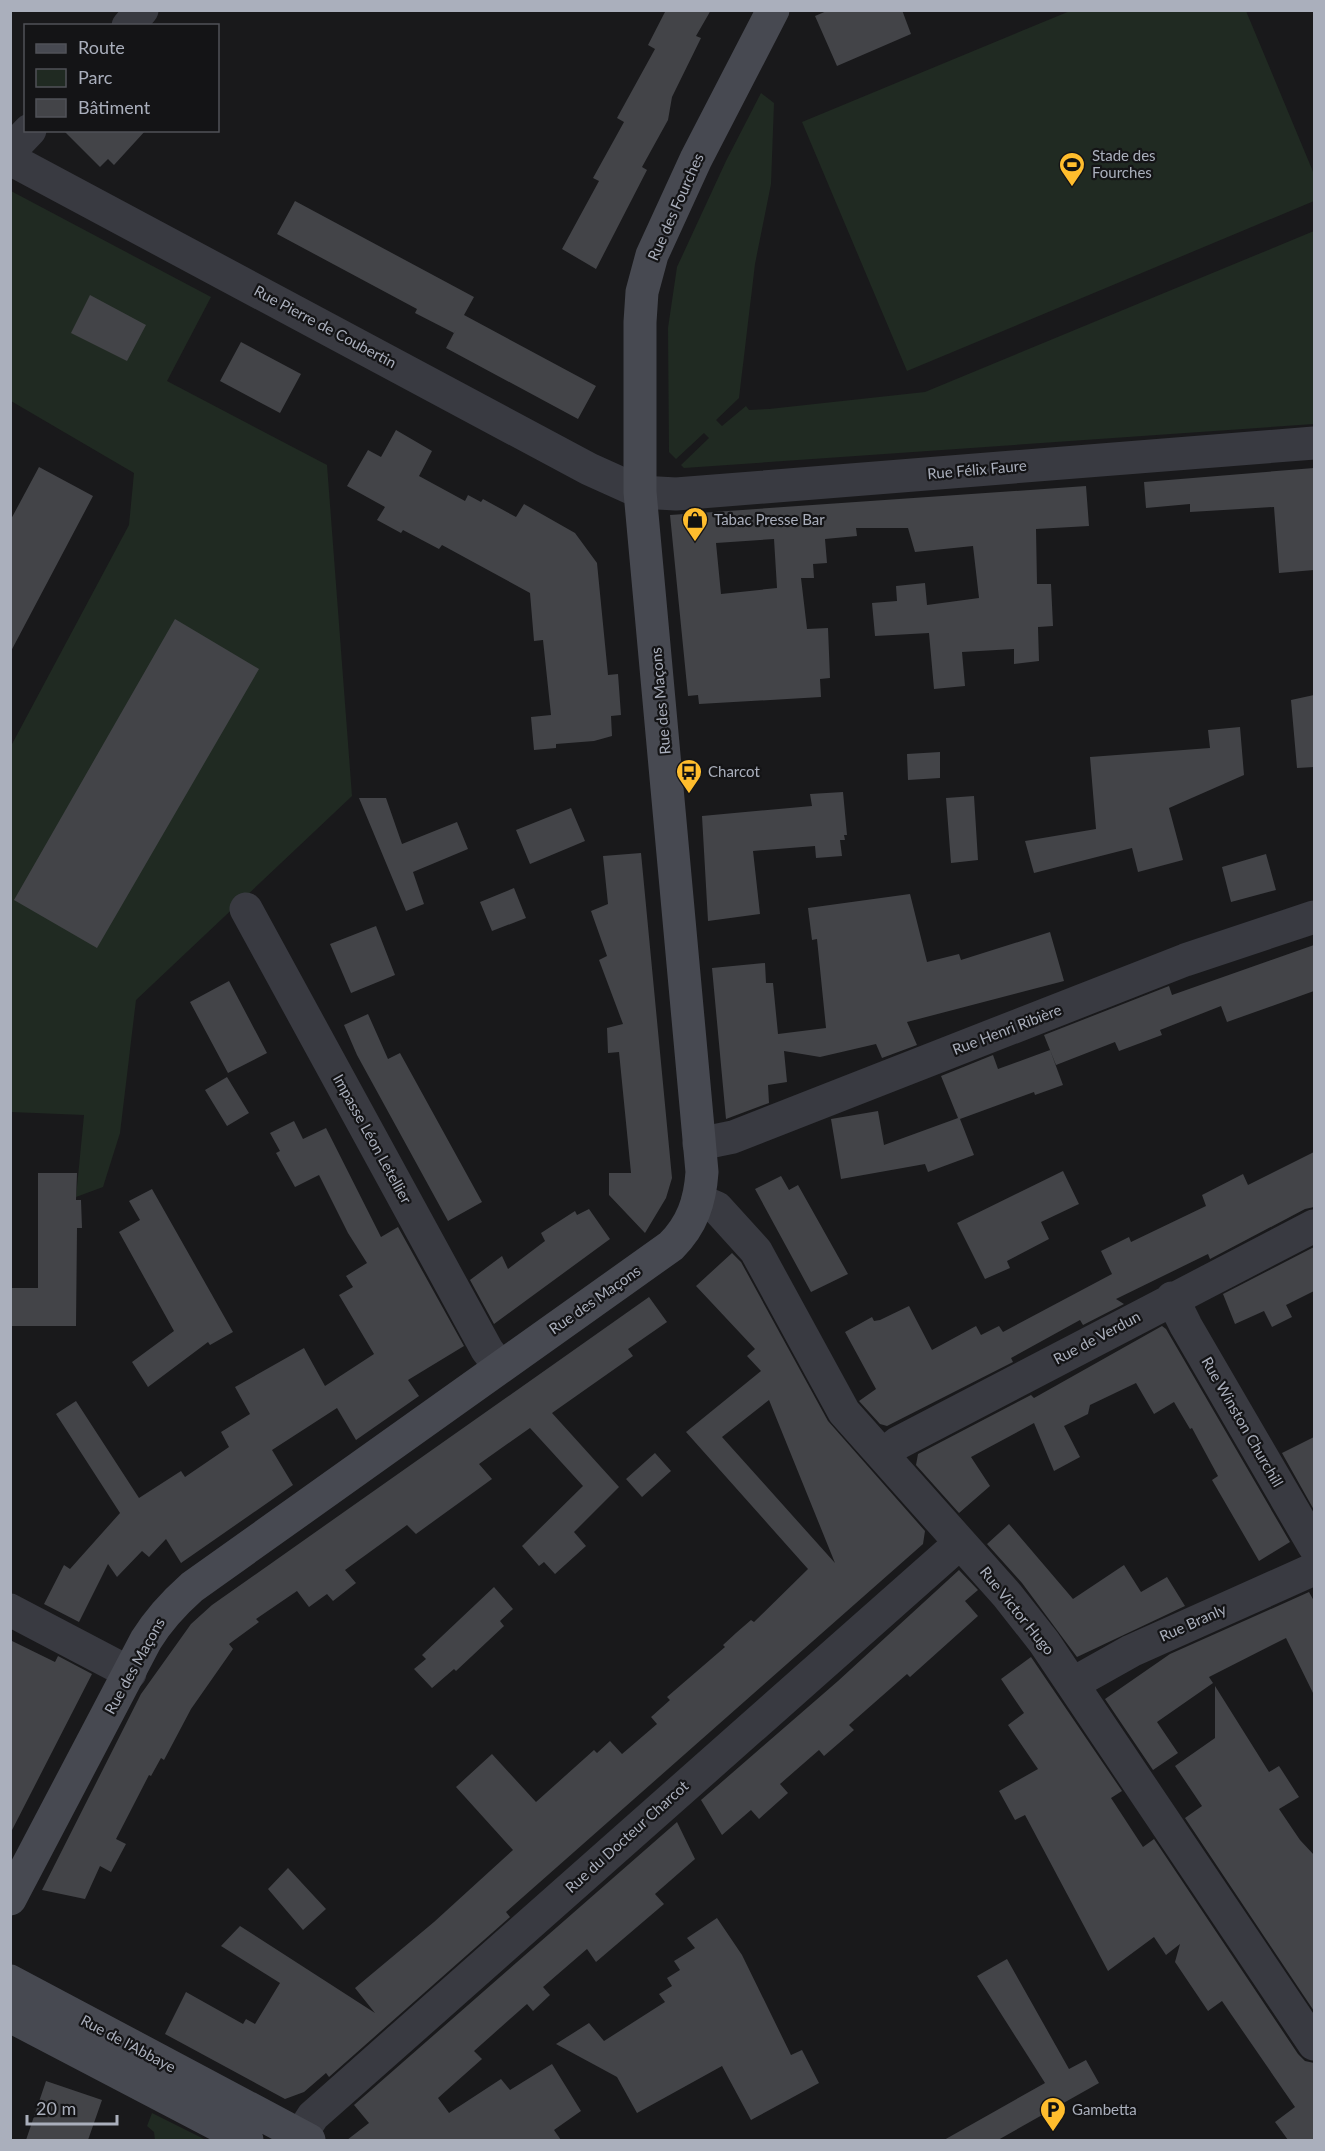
<svg xmlns="http://www.w3.org/2000/svg" width="1325" height="2151" viewBox="0 0 1325 2151" font-family="Lato,sans-serif">
<style>
.green{fill:#202a22}
.building{fill:#434448;fill-rule:evenodd}
.lines{fill:none;stroke-linecap:round;stroke-linejoin:round}
.minor{stroke:#393a41;stroke-width:33}
.secondary{stroke:#474951;stroke-width:33}
.labels{text-anchor:middle;stroke-width:4.5;stroke-linejoin:round;paint-order:stroke}
.poi-label{font-size:15px;fill:#aaafbc;stroke:#141416;text-anchor:start}
.street-label{font-size:15px;fill:#aaafbc;stroke:#141416}
</style>
<rect width="100%" height="100%" fill="#19191b"/>
<path class="green" d="M 1070,11 L 1246,11 L 1314,174 L 1314,201 L 907,371 L 802,122 Z
M 761,93 L 774,103 L 771,184 L 755,264 L 739,398 L 716,420 L 722,426 L 746,406 L 749,410 L 769,409 L 925,392 L 1314,231 L 1314,424 L 684,468 L 681,465 L 709,438 L 704,433 L 676,459 L 669,452 L 668,328 L 677,267 L 726,161 Z
M 11,191 L 211,297 L 167,381 L 327,465 L 352,796 L 136,1000 L 120,1133 L 103,1187 L 76,1197 L 84,1115 L 11,1112 L 11,746 L 129,525 L 134,473 L 11,401 Z
M 152,2113 L 206,2140 L 155,2140 L 154,2132 L 147,2126 Z"/>
<path class="building" d="M 666,10 L 711,10 L 696,36 L 701,38 L 672,97 L 668,120 L 642,167 L 647,170 L 596,269 L 562,249 L 599,181 L 593,178 L 624,122 L 617,118 L 655,49 L 648,45 Z
M 829,10 L 902,10 L 911,34 L 837,66 L 815,16 Z
M 63,130 L 146,130 L 114,165 L 108,159 L 100,167 Z
M 295,201 L 474,297 L 464,315 L 596,386 L 578,419 L 446,348 L 456,329 L 454,333 L 415,313 L 417,309 L 277,234 Z
M 90,295 L 146,325 L 127,361 L 71,333 Z
M 241,342 L 301,374 L 280,413 L 220,381 Z
M 396,430 L 432,451 L 419,476 L 465,501 L 468,495 L 481,502 L 483,499 L 516,517 L 524,504 L 575,533 L 597,563 L 608,675 L 618,674 L 621,715 L 611,716 L 612,736 L 594,741 L 556,744 L 556,748 L 534,750 L 531,717 L 551,715 L 543,640 L 534,641 L 530,593 L 442,545 L 439,549 L 403,530 L 401,533 L 377,520 L 385,507 L 347,486 L 368,450 L 381,457 Z
M 39,467 L 93,496 L 10,653 L 10,521 Z
M 1314,468 L 1314,570 L 1279,573 L 1274,507 L 1190,512 L 1190,504 L 1146,508 L 1144,482 Z
M 1086,486 L 1089,526 L 1036,529 L 1037,584 L 1051,584 L 1053,626 L 1038,627 L 1039,661 L 1014,664 L 1014,649 L 962,652 L 965,686 L 934,689 L 929,633 L 875,636 L 872,603 L 897,601 L 896,586 L 925,583 L 927,605 L 979,598 L 973,546 L 915,552 L 908,528 L 856,528 L 857,536 L 825,539 L 827,563 L 813,564 L 814,578 L 801,578 L 807,629 L 828,628 L 830,678 L 820,679 L 821,697 L 699,704 L 698,695 L 688,696 L 670,515 ZM 774,539 L 777,588 L 721,594 L 716,543 Z
M 175,619 L 259,669 L 97,948 L 14,900 Z
M 1314,695 L 1314,767 L 1297,768 L 1291,700 Z
M 1240,727 L 1244,775 L 1169,808 L 1183,860 L 1138,872 L 1132,848 L 1034,873 L 1025,841 L 1096,829 L 1090,757 L 1210,748 L 1208,730 Z
M 940,752 L 940,778 L 908,780 L 907,754 Z
M 843,792 L 847,835 L 844,835 L 845,840 L 840,840 L 842,856 L 816,858 L 815,846 L 753,851 L 760,914 L 708,921 L 702,816 L 812,806 L 810,794 Z
M 974,796 L 978,860 L 951,863 L 946,798 Z
M 359,798 L 386,798 L 402,844 L 457,822 L 468,849 L 413,872 L 424,904 L 406,911 Z
M 571,808 L 585,841 L 530,864 L 516,830 Z
M 641,853 L 672,1178 L 666,1198 L 645,1233 L 609,1195 L 609,1173 L 631,1173 L 619,1052 L 608,1053 L 607,1028 L 623,1024 L 599,960 L 607,956 L 591,911 L 608,904 L 603,856 Z
M 1266,854 L 1276,890 L 1231,902 L 1222,867 Z
M 514,888 L 526,918 L 492,931 L 480,902 Z
M 910,894 L 927,962 L 959,954 L 961,960 L 1050,932 L 1064,981 L 907,1022 L 917,1045 L 882,1058 L 876,1044 L 820,1057 L 784,1051 L 787,1082 L 768,1085 L 769,1103 L 726,1119 L 712,968 L 765,963 L 766,983 L 773,983 L 778,1034 L 826,1028 L 817,939 L 812,940 L 808,908 Z
M 376,926 L 395,975 L 351,993 L 330,944 Z
M 1314,945 L 1314,991 L 1227,1022 L 1221,1006 L 1160,1030 L 1162,1035 L 1119,1051 L 1115,1042 L 1056,1065 L 1044,1035 L 1169,986 L 1172,995 Z
M 229,981 L 267,1053 L 228,1073 L 190,1002 Z
M 368,1014 L 388,1059 L 400,1053 L 482,1202 L 448,1221 L 357,1055 L 344,1025 Z
M 1050,1050 L 1063,1085 L 1035,1095 L 1034,1092 L 960,1119 L 974,1155 L 928,1172 L 925,1164 L 841,1179 L 831,1119 L 878,1111 L 884,1145 L 958,1118 L 941,1076 L 993,1055 L 998,1069 Z
M 227,1077 L 249,1113 L 227,1126 L 205,1090 Z
M 294,1121 L 303,1139 L 326,1128 L 381,1237 L 398,1227 L 464,1346 L 408,1380 L 419,1396 L 356,1440 L 337,1408 L 272,1450 L 293,1485 L 181,1563 L 166,1539 L 149,1557 L 142,1551 L 117,1577 L 108,1564 L 79,1622 L 44,1604 L 64,1565 L 70,1569 L 120,1513 L 56,1414 L 76,1401 L 139,1498 L 181,1471 L 185,1477 L 229,1447 L 221,1432 L 250,1414 L 235,1387 L 304,1348 L 325,1386 L 374,1354 L 339,1295 L 353,1287 L 346,1276 L 367,1263 L 348,1233 L 319,1175 L 295,1187 L 276,1153 L 280,1151 L 270,1133 Z
M 1314,1152 L 1314,1207 L 1305,1209 L 1210,1259 L 1208,1254 L 1116,1299 L 1124,1304 L 1083,1325 L 1080,1320 L 1011,1358 L 1013,1362 L 887,1426 L 880,1424 L 859,1401 L 876,1389 L 845,1332 L 872,1317 L 874,1321 L 880,1320 L 909,1306 L 932,1350 L 976,1326 L 981,1335 L 999,1326 L 1003,1332 L 1112,1274 L 1101,1251 L 1129,1237 L 1131,1242 L 1206,1206 L 1202,1195 L 1243,1174 L 1248,1185 Z
M 1063,1171 L 1079,1204 L 1041,1222 L 1049,1239 L 1007,1261 L 1010,1268 L 985,1279 L 957,1223 Z
M 38,1173 L 77,1173 L 76,1200 L 81,1200 L 82,1228 L 77,1228 L 76,1326 L 10,1326 L 10,1288 L 38,1288 Z
M 781,1176 L 789,1190 L 798,1185 L 848,1274 L 811,1292 L 755,1189 Z
M 152,1189 L 233,1332 L 210,1345 L 208,1342 L 148,1387 L 132,1362 L 174,1331 L 119,1232 L 140,1220 L 129,1201 Z
M 589,1209 L 610,1239 L 494,1324 L 470,1280 L 502,1256 L 508,1269 L 545,1241 L 541,1233 L 575,1211 L 577,1215 Z
M 1314,1247 L 1314,1291 L 1286,1305 L 1292,1317 L 1272,1327 L 1264,1311 L 1235,1324 L 1223,1294 Z
M 732,1253 L 741,1262 L 828,1421 L 925,1531 L 923,1544 L 506,1912 L 510,1917 L 329,2077 L 326,2073 L 304,2092 L 285,2099 L 165,2034 L 186,1992 L 243,2024 L 246,2019 L 255,2024 L 280,1983 L 221,1946 L 240,1926 L 375,2013 L 355,1988 L 434,1922 L 513,1850 L 456,1787 L 492,1754 L 536,1802 L 594,1750 L 597,1753 L 610,1741 L 622,1754 L 657,1724 L 651,1717 L 670,1700 L 667,1697 L 725,1647 L 723,1645 L 736,1633 L 751,1620 L 754,1622 L 808,1569 L 686,1432 L 761,1371 L 747,1356 L 755,1349 L 696,1286 ZM 769,1400 L 835,1563 L 722,1437 Z
M 649,1297 L 667,1322 L 628,1349 L 633,1356 L 552,1413 L 619,1487 L 574,1532 L 586,1546 L 555,1574 L 544,1562 L 539,1566 L 522,1546 L 583,1486 L 530,1428 L 479,1464 L 492,1479 L 416,1534 L 407,1525 L 345,1570 L 356,1583 L 333,1601 L 327,1594 L 309,1607 L 297,1591 L 256,1619 L 259,1622 L 229,1644 L 233,1649 L 191,1709 L 164,1760 L 161,1758 L 151,1776 L 149,1775 L 116,1839 L 126,1844 L 111,1872 L 100,1866 L 85,1899 L 42,1890 L 141,1694 L 191,1624 L 212,1605 Z
M 1162,1326 L 1166,1329 L 1290,1542 L 1259,1561 L 1212,1480 L 1218,1476 L 1192,1428 L 1190,1429 L 1174,1402 L 1154,1414 L 1136,1383 L 1090,1405 L 1088,1414 L 1064,1426 L 1080,1457 L 1054,1471 L 1034,1423 L 971,1457 L 990,1486 L 959,1513 L 916,1465 L 918,1454 L 1031,1395 L 1034,1398 Z
M 1314,1437 L 1314,1510 L 1282,1453 Z
M 655,1453 L 671,1471 L 642,1497 L 626,1479 Z
M 1009,1524 L 1073,1599 L 1124,1565 L 1141,1592 L 1167,1577 L 1185,1606 L 1077,1657 L 1022,1583 L 987,1544 Z
M 959,1570 L 978,1590 L 965,1601 L 978,1616 L 910,1677 L 907,1674 L 849,1725 L 854,1730 L 824,1756 L 819,1750 L 780,1784 L 788,1793 L 759,1819 L 751,1810 L 722,1835 L 701,1800 L 838,1681 Z
M 494,1587 L 513,1609 L 500,1621 L 504,1626 L 456,1671 L 454,1669 L 432,1688 L 414,1669 L 426,1659 L 422,1655 Z
M 1309,1592 L 1314,1601 L 1314,1695 L 1286,1638 L 1209,1677 L 1213,1683 L 1157,1722 L 1178,1753 L 1153,1770 L 1105,1699 L 1170,1654 Z
M 10,1640 L 55,1662 L 58,1656 L 92,1674 L 10,1834 Z
M 1031,1657 L 1122,1791 L 1111,1798 L 1143,1847 L 1154,1839 L 1298,2054 L 1305,2061 L 1314,2063 L 1314,2140 L 1288,2140 L 1275,2122 L 1295,2107 L 1222,2001 L 1208,2011 L 1175,1962 L 1180,1944 L 1166,1955 L 1154,1937 L 1108,1971 L 1025,1815 L 1015,1820 L 999,1791 L 1038,1769 L 1008,1725 L 1024,1713 L 1001,1679 Z
M 1215,1686 L 1269,1772 L 1279,1766 L 1299,1797 L 1279,1809 L 1300,1840 L 1314,1855 L 1314,2011 L 1185,1818 L 1202,1806 L 1175,1766 L 1215,1738 Z
M 677,1822 L 695,1859 L 655,1894 L 664,1904 L 596,1962 L 587,1949 L 543,1987 L 550,1995 L 533,2011 L 527,2004 L 474,2051 L 482,2059 L 438,2098 L 449,2113 L 501,2079 L 510,2090 L 552,2064 L 581,2111 L 554,2130 L 561,2140 L 347,2140 L 369,2123 L 354,2105 Z
M 288,1868 L 326,1909 L 303,1930 L 268,1889 Z
M 717,1918 L 742,1955 L 791,2055 L 802,2050 L 819,2083 L 751,2120 L 722,2066 L 637,2113 L 617,2077 L 556,2044 L 589,2023 L 604,2041 L 665,2002 L 659,1994 L 672,1986 L 667,1978 L 680,1970 L 674,1961 L 695,1948 L 687,1938 Z
M 1007,1959 L 1069,2069 L 1086,2060 L 1099,2083 L 998,2140 L 944,2140 L 1045,2083 L 977,1976 Z
M 46,2081 L 102,2100 L 88,2140 L 26,2140 Z"/>
<g class="lines">
<path class="minor" d="M 128,26 L 142,10
M 10,151 L 30,130
M 10,159 L 589,469 L 640,492 L 676,494 L 1314,443
M 246,909 L 487,1350 L 500,1367
M 699,1144 L 733,1137 L 1185,960 L 1314,917
M 698,1200 L 717,1208 L 756,1251 L 844,1412 L 1007,1595 L 1044,1642 L 1314,2044
M 1172,1298 L 1186,1326 L 1314,1546
M 883,1455 L 898,1443 L 1314,1226
M 10,1610 L 130,1673
M 1074,1683 L 1131,1651 L 1314,1569
M 300,2136 L 313,2116 L 960,1543"/>
<path class="secondary" d="M 10,1899 L 146,1640 C 159,1619 174,1603 192,1587 L 671,1246 C 692,1225 700,1202 702,1172 L 640,492 L 640,322 L 642,292 L 652,255 L 696,159 L 773,10
M 10,1981 L 309,2140
M 10,2016 L 247,2140"/>
</g>
<defs>
<symbol id="stadium-pin" viewBox="-11 -11 22 30"><path d="M0 17L-7.5 6A9.5 9.5 0 1 1 7.5 6Z" fill="#ffbd2d" stroke="#141416"/><path d="M0-5a6.5 5 0 1 0 0 10a6.5 5 0 1 0 0-10ZM-3.5-1.8h7v3.6h-7Z" fill="#111"/></symbol>
<symbol id="shop-pin" viewBox="-11 -11 22 30"><path d="M0 17L-7.5 6A9.5 9.5 0 1 1 7.5 6Z" fill="#ffbd2d" stroke="#141416"/><path d="M-5-2.5h2.3a2.7 3.5 0 0 1 5.4 0H5L5.5 6h-11ZM-1.5-2.5h3a1.5 2.3 0 0 0-3 0Z" fill="#111"/></symbol>
<symbol id="bus-pin" viewBox="-11 -11 22 30"><path d="M0 17L-7.5 6A9.5 9.5 0 1 1 7.5 6Z" fill="#ffbd2d" stroke="#141416"/><path d="M-5-6H5V4H4V6H2V4H-2V6H-4V4H-5ZM-3.5-4V0h7V-4ZM-3.5 1.2v1.5H-2V1.2ZM2 1.2v1.5H3.5V1.2Z" fill="#111"/></symbol>
<symbol id="parking-pin" viewBox="-11 -11 22 30"><path d="M0 17L-7.5 6A9.5 9.5 0 1 1 7.5 6Z" fill="#ffbd2d" stroke="#141416"/><path d="M-3.5-5.5H1a3.5 3.5 0 0 1 0 7H-1V5.5H-3.5ZM-1-3.4V-.6H.8a1.4 1.4 0 0 0 0-2.8Z" fill="#111"/></symbol>
</defs>
<g fill-rule="evenodd">
<use href="#stadium-pin" x="1057" y="150" width="30" height="40"/>
<use href="#shop-pin" x="680" y="505" width="30" height="40"/>
<use href="#bus-pin" x="674" y="757" width="30" height="40"/>
<use href="#parking-pin" x="1038" y="2095" width="30" height="40"/>
</g>
<g class="labels">
<g class="poi-label">
<text x="1092" y="161">Stade des<tspan x="1092" dy="17">Fourches</tspan></text>
<text x="714" y="525">Tabac Presse Bar</text>
<text x="708" y="777">Charcot</text>
<text x="1072" y="2115">Gambetta</text>
</g>
<g class="street-label">
<text transform="translate(676 207) rotate(-66)" y="5">Rue des Fourches</text>
<text transform="translate(325 327) rotate(28)" y="5">Rue Pierre de Coubertin</text>
<text transform="translate(977 470) rotate(-5)" y="5">Rue Félix Faure</text>
<text transform="translate(661 701) rotate(-95)" y="5">Rue des Maçons</text>
<text transform="translate(1007 1030) rotate(-21)" y="5">Rue Henri Ribière</text>
<text transform="translate(372 1139) rotate(61)" y="5">Impasse Léon Letellier</text>
<text transform="translate(595 1300) rotate(-35)" y="5">Rue des Maçons</text>
<text transform="translate(1097 1338) rotate(-28)" y="5">Rue de Verdun</text>
<text transform="translate(1242 1422) rotate(60)" y="5">Rue Winston Churchill</text>
<text transform="translate(1017 1611) rotate(51)" y="5">Rue Victor Hugo</text>
<text transform="translate(1193 1623) rotate(-24)" y="5">Rue Branly</text>
<text transform="translate(135 1666) rotate(-61)" y="5">Rue des Maçons</text>
<text transform="translate(627 1837) rotate(-42)" y="5">Rue du Docteur Charcot</text>
<text transform="translate(128 2044) rotate(28)" y="5">Rue de l'Abbaye</text>
</g>
</g>
<rect width="1325" height="2151" fill="none" stroke="#aaafbc" stroke-width="24"/>
<rect x="24" y="24" width="195" height="108" fill="#141416" stroke="#505258" stroke-width="1.5"/>
<rect x="36" y="44" width="30" height="9" fill="#474951" stroke="#505258" stroke-width="1.5"/>
<text x="78" y="54" font-size="18" fill="#aaafbc">Route</text>
<rect x="36" y="69" width="30" height="18" fill="#202a22" stroke="#505258" stroke-width="1.5"/>
<text x="78" y="84" font-size="18" fill="#aaafbc">Parc</text>
<rect x="36" y="99" width="30" height="18" fill="#434448" stroke="#505258" stroke-width="1.5"/>
<text x="78" y="114" font-size="18" fill="#aaafbc">Bâtiment</text>
<path d="M27 2115v9h90v-9" fill="none" stroke="#aaafbc" stroke-width="3"/>
<text x="36" y="2115" font-size="18" fill="#aaafbc" stroke="#141416" stroke-width="4.5" paint-order="stroke">20 m</text>
</svg>
